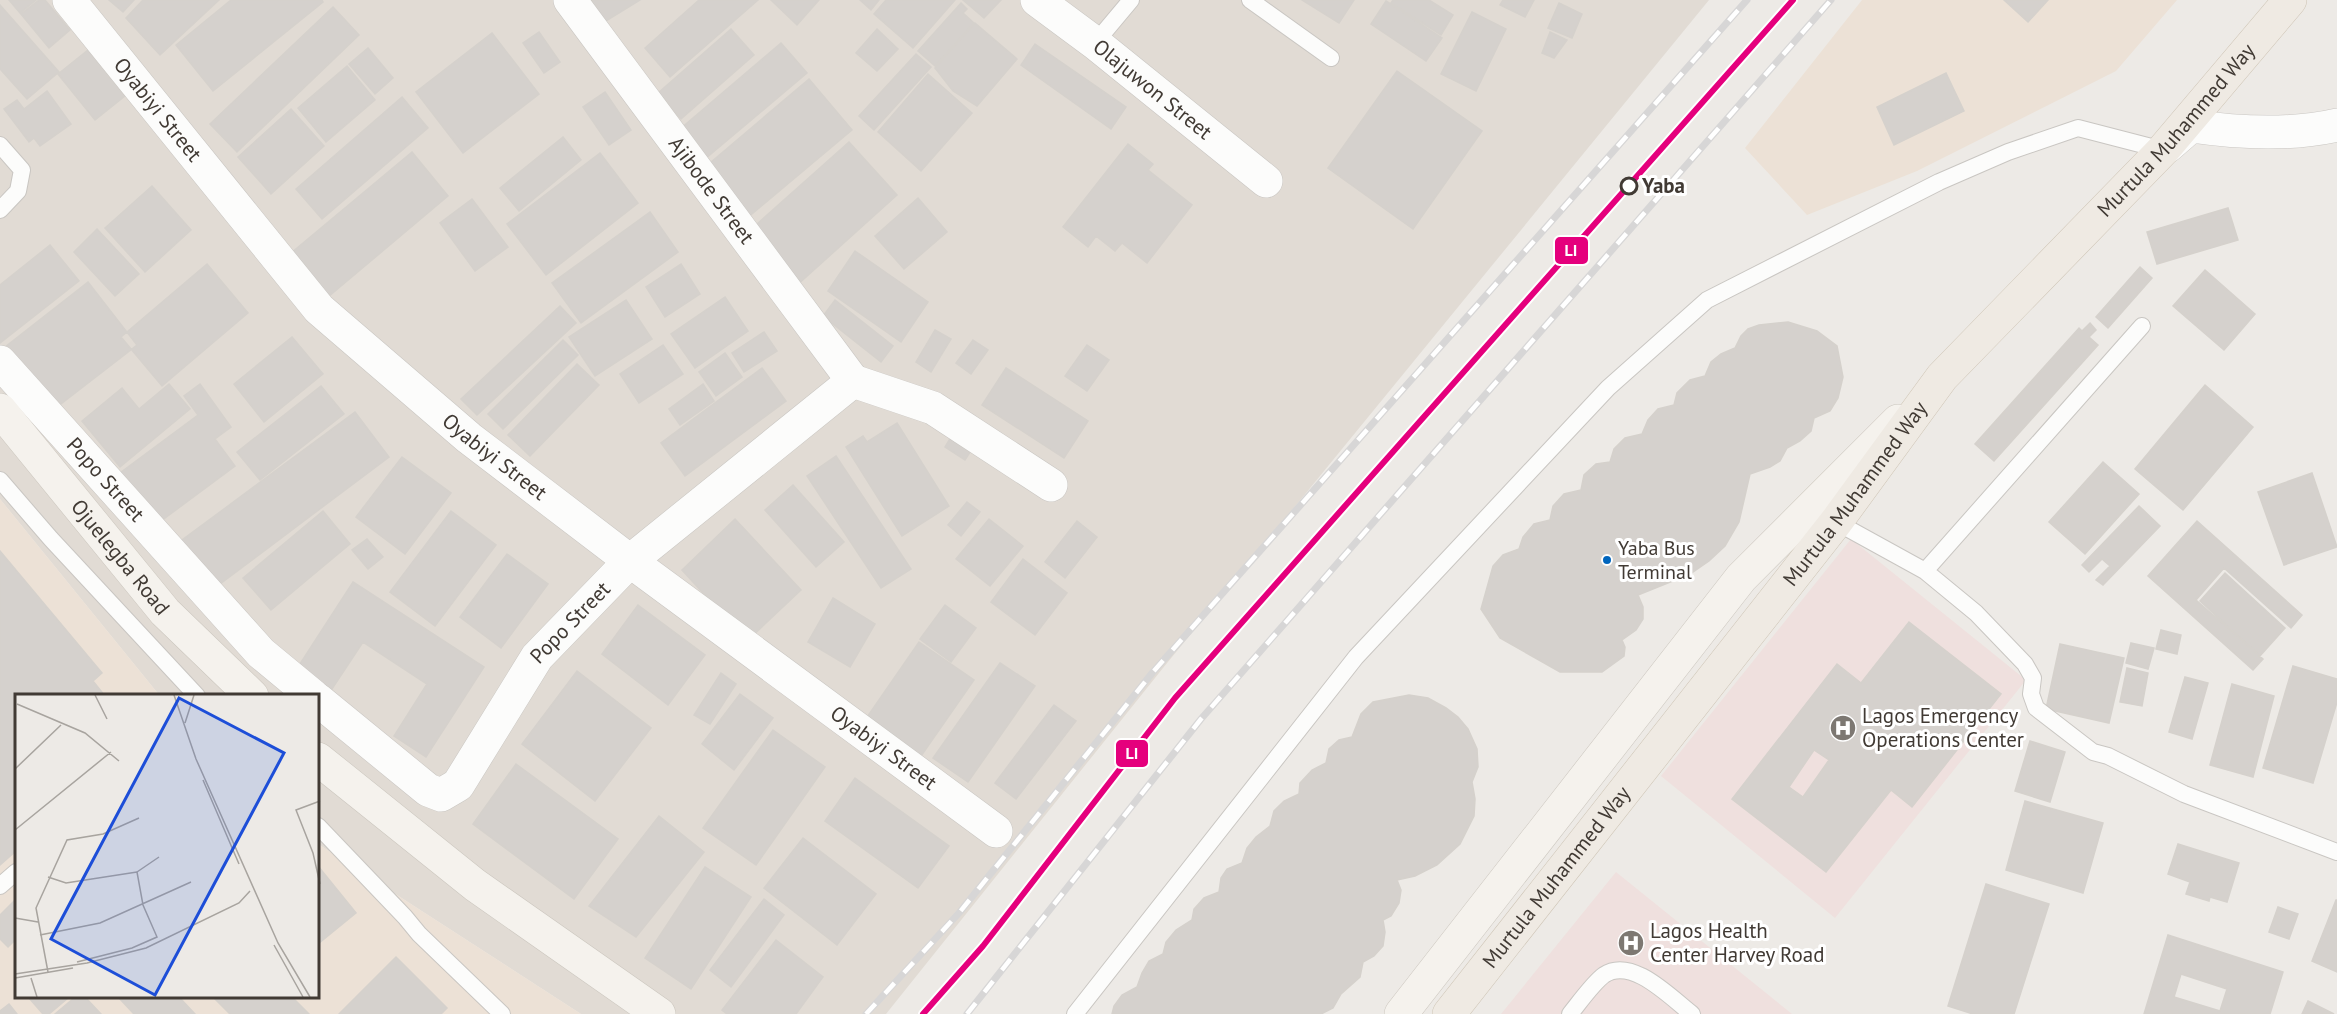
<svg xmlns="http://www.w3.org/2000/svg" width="2337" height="1014" viewBox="0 0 2337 1014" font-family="'PT Sans',sans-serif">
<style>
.residential{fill:#e1dbd4}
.commercial{fill:#ece1d6}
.medical{fill:#efe0de}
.building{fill:#d5d1cd;stroke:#d5d1cc;stroke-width:1.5;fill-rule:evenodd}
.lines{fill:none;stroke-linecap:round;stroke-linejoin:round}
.lane-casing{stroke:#c9c6c2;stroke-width:18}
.street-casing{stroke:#c9c6c2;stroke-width:34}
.secondary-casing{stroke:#cbc6be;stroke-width:34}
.primary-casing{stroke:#cec4b5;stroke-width:34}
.lane{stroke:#fcfcfb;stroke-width:16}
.street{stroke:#fcfcfb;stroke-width:33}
.secondary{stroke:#f5f2ed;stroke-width:33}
.primary{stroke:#efeae3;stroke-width:33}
.rail-casing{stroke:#d7d6d6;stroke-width:7}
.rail{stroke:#fff;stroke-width:4.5;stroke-dasharray:14;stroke-linecap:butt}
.rail-1-casing{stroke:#fff;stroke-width:10}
.rail-1{stroke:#e5007d;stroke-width:6}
.stop-dot{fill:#fff;stroke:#413a34;stroke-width:3}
.bus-dot{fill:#0065bd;stroke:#fff;stroke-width:2}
.labels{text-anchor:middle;stroke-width:6;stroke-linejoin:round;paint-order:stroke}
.bus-label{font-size:20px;fill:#413a34;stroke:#fff;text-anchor:start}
.street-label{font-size:21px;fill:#413a34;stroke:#fff}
.stop-label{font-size:21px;font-weight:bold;fill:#413a34;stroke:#fff;text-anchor:start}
.poi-label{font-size:21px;fill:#413a34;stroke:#fff;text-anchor:start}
.inset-road{fill:none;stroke:#a8a49f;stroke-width:1.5}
.view{fill:#1d4ed8;fill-opacity:0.15;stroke:#1d4ed8;stroke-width:3}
.inset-edge{fill:none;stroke:#413a34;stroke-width:3}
.line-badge{stroke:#fff;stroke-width:2}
.badge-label{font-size:16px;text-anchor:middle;font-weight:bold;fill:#fff}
</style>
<rect width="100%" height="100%" fill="#edeae6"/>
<path class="residential" d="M 0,0 L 1709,0 L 1163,668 L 886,1014 L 581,1014 L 318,844 L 318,696 L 160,696 L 0,499 Z"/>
<path class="commercial" d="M 1862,0 L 2177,0 L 2116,71 L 1917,171 L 1807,215 L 1745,148 Z
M 0,499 L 160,696 L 16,696 L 16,998 L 318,998 L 318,844 L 581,1014 L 0,1014 Z"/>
<path class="medical" d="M 1851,539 L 2026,680 L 1835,918 L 1661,776 Z
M 1616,872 L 1792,1014 L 1501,1014 Z"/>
<path class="building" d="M 9,0 L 36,0 L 20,13 Z
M 39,0 L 45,0 L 70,30 L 49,48 L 21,14 Z
M 109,0 L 134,0 L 123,12 Z
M 143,0 L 219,0 L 160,55 L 126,18 Z
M 231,0 L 322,0 L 323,2 L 213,91 L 176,45 Z
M 576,0 L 640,0 L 593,29 Z
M 699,0 L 758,0 L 670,77 L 645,48 Z
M 771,0 L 819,0 L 797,25 Z
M 860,0 L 879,0 L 871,10 Z
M 886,0 L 955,0 L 913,48 L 874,14 Z
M 963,0 L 1001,0 L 984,18 Z
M 1302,0 L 1354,0 L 1339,23 Z
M 1393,0 L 1429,0 L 1453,15 L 1441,35 L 1391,3 Z
M 1503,0 L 1534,0 L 1525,17 L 1500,5 Z
M 2004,0 L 2048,0 L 2028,22 Z
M 1386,1 L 1442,38 L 1426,61 L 1371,24 Z
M 961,3 L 967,9 L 963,13 L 974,23 L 935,66 L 918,51 Z
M 1559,3 L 1582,14 L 1572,38 L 1548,28 Z
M 0,5 L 59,72 L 27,99 L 0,69 Z
M 333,7 L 359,35 L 237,152 L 210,124 Z
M 1472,12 L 1506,29 L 1476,91 L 1441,74 Z
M 975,23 L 1017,59 L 977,106 L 953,91 L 935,68 Z
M 731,29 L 754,55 L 681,119 L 658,93 Z
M 877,29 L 898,49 L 877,71 L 856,53 Z
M 539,32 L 560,62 L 544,73 L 523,43 Z
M 1550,32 L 1567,40 L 1554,58 L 1542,53 Z
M 492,33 L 539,94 L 463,153 L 416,92 Z
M 781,43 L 807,73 L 705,159 L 680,129 Z
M 1035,44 L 1126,107 L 1111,129 L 1021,65 Z
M 368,48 L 393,78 L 375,94 L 349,64 Z
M 88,50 L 125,96 L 95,120 L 58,74 Z
M 916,54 L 931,67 L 874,130 L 859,116 Z
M 347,66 L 375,100 L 326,142 L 298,108 Z
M 1397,71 L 1482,131 L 1413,229 L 1328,168 Z
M 1946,73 L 1964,111 L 1894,145 L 1877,107 Z
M 928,74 L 972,113 L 921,171 L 878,132 Z
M 809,79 L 852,130 L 746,219 L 704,168 Z
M 47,91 L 71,124 L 40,146 L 34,138 L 29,142 L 4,109 L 17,100 L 24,109 Z
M 605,92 L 631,130 L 609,145 L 583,107 Z
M 402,97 L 428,128 L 322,219 L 296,189 Z
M 291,109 L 324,146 L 271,194 L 238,157 Z
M 563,137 L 581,160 L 519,211 L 500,188 Z
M 849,142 L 897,195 L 795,287 L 747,233 Z
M 1128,144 L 1153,164 L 1148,170 L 1192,205 L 1147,263 L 1122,243 L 1115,251 L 1096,236 L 1088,247 L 1063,227 Z
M 412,152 L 448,196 L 328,297 L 291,253 Z
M 600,153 L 638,203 L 546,275 L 507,224 Z
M 152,186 L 191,230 L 145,272 L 105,228 Z
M 918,198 L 947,232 L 904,269 L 875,236 Z
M 472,199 L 508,247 L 475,271 L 440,223 Z
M 2228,208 L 2238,240 L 2157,264 L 2147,232 Z
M 650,212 L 678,252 L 581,323 L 552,283 Z
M 97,229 L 139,274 L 115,296 L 74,252 Z
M 50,245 L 79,281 L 0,343 L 0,285 Z
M 855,251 L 928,302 L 901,342 L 828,291 Z
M 207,264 L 248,313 L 162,386 L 121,337 Z
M 681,264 L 700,294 L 665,317 L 646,287 Z
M 2140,267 L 2152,278 L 2108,328 L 2096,317 Z
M 2205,270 L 2255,314 L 2224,350 L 2173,306 Z
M 88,282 L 137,345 L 48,414 L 0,351 Z
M 725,297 L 748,331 L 695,368 L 671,334 Z
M 626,300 L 652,339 L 595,376 L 569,337 Z
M 835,300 L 893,346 L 881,362 L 823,316 Z
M 560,306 L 576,323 L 477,415 L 461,399 Z
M 1788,322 L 1817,331 L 1837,346 L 1843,377 L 1838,398 L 1830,411 L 1814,418 L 1811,431 L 1800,441 L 1787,448 L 1780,461 L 1770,467 L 1750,474 L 1739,522 L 1725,546 L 1709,561 L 1690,574 L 1638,595 L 1643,607 L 1643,619 L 1636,630 L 1622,640 L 1625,647 L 1624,656 L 1602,672 L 1560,672 L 1500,638 L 1481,609 L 1493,566 L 1503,555 L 1519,549 L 1523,537 L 1534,524 L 1550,520 L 1553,506 L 1564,494 L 1581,490 L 1584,475 L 1596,464 L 1610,462 L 1614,449 L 1625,438 L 1642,434 L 1648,420 L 1658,409 L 1674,405 L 1677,393 L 1690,380 L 1705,376 L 1711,362 L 1721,354 L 1735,348 L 1741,336 L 1748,329 L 1759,325 Z
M 2090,323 L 2096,330 L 2089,337 L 2098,345 L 1994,461 L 1975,444 L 2079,328 L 2082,331 Z
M 935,330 L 951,339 L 931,372 L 916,362 Z
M 764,332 L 777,351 L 744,372 L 732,353 Z
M 292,337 L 323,374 L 264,422 L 234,384 Z
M 563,340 L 578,355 L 503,429 L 488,414 Z
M 973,340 L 988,350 L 971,374 L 956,363 Z
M 663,345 L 683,374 L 639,403 L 620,374 Z
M 1087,345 L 1109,360 L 1087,391 L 1065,376 Z
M 725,353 L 742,377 L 716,396 L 699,372 Z
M 577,364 L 599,385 L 530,456 L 508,435 Z
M 762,368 L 786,401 L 685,476 L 661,443 Z
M 1006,368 L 1088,421 L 1064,458 L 982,405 Z
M 169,384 L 190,409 L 120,467 L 82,421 L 122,388 L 139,409 Z
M 200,384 L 231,427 L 215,439 L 235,466 L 157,524 L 120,473 L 198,415 L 184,396 Z
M 703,384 L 714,401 L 680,425 L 669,409 Z
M 2205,385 L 2253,427 L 2183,510 L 2135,469 Z
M 321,386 L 344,414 L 260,480 L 237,452 Z
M 355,412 L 389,457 L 212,590 L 178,543 Z
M 897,423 L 949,506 L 902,536 L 846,447 L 863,436 L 867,442 Z
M 951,437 L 972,449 L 965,460 L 945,447 Z
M 836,456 L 911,569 L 881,588 L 807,476 Z
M 402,457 L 451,493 L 405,554 L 356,517 Z
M 2103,462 L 2139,494 L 2085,554 L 2049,522 Z
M 2312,473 L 2337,547 L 2284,565 L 2258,492 Z
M 793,485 L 844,542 L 816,567 L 765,510 Z
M 967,502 L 980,512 L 961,536 L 948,525 Z
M 2139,506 L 2160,526 L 2103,585 L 2096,580 L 2110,566 L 2102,559 L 2089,572 L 2082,565 Z
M 323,511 L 350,544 L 271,610 L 243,578 Z
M 451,511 L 496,545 L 435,626 L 390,592 Z
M 735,519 L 801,590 L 747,641 L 682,570 Z
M 989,519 L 1023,546 L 990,586 L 956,559 Z
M 1077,521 L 1097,537 L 1065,578 L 1045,562 Z
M 2197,521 L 2302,615 L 2291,628 L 2224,568 L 2196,600 L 2263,659 L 2253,670 L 2148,576 Z
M 367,539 L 383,557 L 368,569 L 352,550 Z
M 0,551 L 102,673 L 93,681 L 105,696 L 16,696 L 16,851 L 0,865 Z
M 507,554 L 548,584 L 501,648 L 460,617 Z
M 1023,559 L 1067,593 L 1035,635 L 991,602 Z
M 2225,573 L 2285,628 L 2260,656 L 2200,601 Z
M 353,582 L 484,667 L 426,757 L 394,736 L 427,684 L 363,642 L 330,692 L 296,670 Z
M 833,598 L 875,624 L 850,667 L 808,642 Z
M 638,605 L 705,655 L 668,705 L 602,654 Z
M 945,605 L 976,628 L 951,662 L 920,639 Z
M 1909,622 L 2001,694 L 1912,807 L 1891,790 L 1826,872 L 1732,799 L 1837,664 L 1861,683 ZM 1814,750 L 1829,760 L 1803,797 L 1789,787 Z
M 2161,630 L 2181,635 L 2177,654 L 2156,649 Z
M 919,642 L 974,680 L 919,759 L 865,720 Z
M 2131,643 L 2154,648 L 2148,669 L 2126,663 Z
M 2060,644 L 2124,658 L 2109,723 L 2046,709 Z
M 1000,663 L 1035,686 L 968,782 L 933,758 Z
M 2293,666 L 2337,679 L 2337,702 L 2313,783 L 2263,768 Z
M 2127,668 L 2148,673 L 2142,706 L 2120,702 Z
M 577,671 L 651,728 L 595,801 L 522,744 Z
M 721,673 L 736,684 L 710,724 L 694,715 Z
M 2185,677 L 2208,683 L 2192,739 L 2169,732 Z
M 2232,684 L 2274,696 L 2253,777 L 2210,765 Z
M 740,694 L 773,718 L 734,770 L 702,744 Z
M 1409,695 L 1428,698 L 1446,708 L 1458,717 L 1468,729 L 1477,749 L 1478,767 L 1472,782 L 1475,799 L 1474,816 L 1460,844 L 1437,865 L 1415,876 L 1397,880 L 1401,890 L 1399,903 L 1391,916 L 1383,920 L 1385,932 L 1383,946 L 1374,956 L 1363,962 L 1360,977 L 1341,994 L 1333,1008 L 1321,1014 L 1112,1014 L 1114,1006 L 1122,995 L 1137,987 L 1142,973 L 1149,961 L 1163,954 L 1166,942 L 1176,930 L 1192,920 L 1194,909 L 1204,898 L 1219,892 L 1221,878 L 1227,869 L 1242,863 L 1247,848 L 1256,837 L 1270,826 L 1274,811 L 1284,801 L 1299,794 L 1300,783 L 1312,770 L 1326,763 L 1329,749 L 1339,740 L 1352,737 L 1361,714 L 1373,702 Z
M 1054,705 L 1076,721 L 1016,799 L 995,783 Z
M 773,730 L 825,767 L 756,865 L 703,828 Z
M 2030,741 L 2065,752 L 2050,802 L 2015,791 Z
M 516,764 L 618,839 L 574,899 L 473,824 Z
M 855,778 L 949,846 L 918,888 L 825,821 Z
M 2025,801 L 2103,823 L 2083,893 L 2006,870 Z
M 659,816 L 704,852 L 636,937 L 589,906 Z
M 803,838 L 876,894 L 837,945 L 764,888 Z
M 2178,844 L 2239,863 L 2227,902 L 2210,897 L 2209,901 L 2186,894 L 2190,882 L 2168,874 Z
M 318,866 L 356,913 L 318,944 Z
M 705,867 L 751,897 L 691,989 L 645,958 Z
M 1986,884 L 2049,904 L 2014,1014 L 1973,1014 L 1948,1006 Z
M 16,899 L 16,939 L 8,947 L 0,939 L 0,915 Z
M 764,899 L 784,915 L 731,987 L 710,970 Z
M 2336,900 L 2337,900 L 2337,972 L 2312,961 Z
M 2278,907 L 2298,914 L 2289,939 L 2269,932 Z
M 2168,935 L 2283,972 L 2270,1014 L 2144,1014 ZM 2181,974 L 2227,989 L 2220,1011 L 2174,997 Z
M 776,940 L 823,977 L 796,1014 L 727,1014 L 722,1010 Z
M 396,957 L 447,1008 L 441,1014 L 339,1014 Z
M 29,998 L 68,998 L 49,1014 L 43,1014 Z
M 74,998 L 86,998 L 101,1014 L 55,1014 Z
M 119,998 L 180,998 L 195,1014 L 134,1014 Z
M 214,998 L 293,998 L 309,1014 L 230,1014 Z
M 2308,1001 L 2334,1014 L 2302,1014 Z
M 9,1004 L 17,1014 L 0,1014 L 0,1011 Z"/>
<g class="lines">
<defs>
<path id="lane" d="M 1250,0 L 1331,58
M 1095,43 L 1131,0
M 0,145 L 22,170 L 18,191 L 0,210
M 0,480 L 51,539 L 197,696
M 1836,522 L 1925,571 L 1976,613 L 2025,664 L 2033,678 L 2031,694 L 2036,708 L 2093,752 L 2108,756 L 2184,794 L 2337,852
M 1925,571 L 2142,326
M 318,826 L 405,917 L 419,934 L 502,1014
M 0,886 L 16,872
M 1075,1014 L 1356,657 L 1608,388 L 1707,300 L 1939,182 L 2008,152 L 2078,128 L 2163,150
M 1570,1014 C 1579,1003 1593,983 1604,975 C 1632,956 1671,998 1692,1014"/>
<g id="street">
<path id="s1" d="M 69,0 L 319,309 L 469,438 L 630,561 L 996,831"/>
<path id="s2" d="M 570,0 L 853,381"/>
<path id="s3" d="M 1037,0 L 1095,43 L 1266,181"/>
<path d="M 2168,146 L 2191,126 C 2239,133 2289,136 2337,125"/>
<path id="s4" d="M 0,362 L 261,653 L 313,696"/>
<path d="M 853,381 L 933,408 L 1051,485"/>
<path id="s5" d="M 318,700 L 428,790 L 441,795 L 458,785 L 537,657 L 630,561 L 853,381"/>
</g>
<g id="secondary">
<path id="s6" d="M 0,410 L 165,612 L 252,696"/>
<path d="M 318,759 L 475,885 L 659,1014"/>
<path d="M 1401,1014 L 1741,578 L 1898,421"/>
</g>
<g id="primary">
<path id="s7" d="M 1449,1014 L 1836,522 L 1942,377 L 2163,150 L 2290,0"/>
</g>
</defs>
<use href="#lane" class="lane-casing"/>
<use href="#street" class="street-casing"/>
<use href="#secondary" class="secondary-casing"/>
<use href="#primary" class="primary-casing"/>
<use href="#lane" class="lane"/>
<use href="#street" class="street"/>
<use href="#secondary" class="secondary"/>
<use href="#primary" class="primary"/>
<defs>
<path id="rail" d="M 866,1014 L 959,913 L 1153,672 L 1747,0
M 967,1014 L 1201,719 L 1831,0"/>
</defs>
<use href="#rail" class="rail-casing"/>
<use href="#rail" class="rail"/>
<defs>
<path id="rail-1" d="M 923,1014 L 983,946 L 1175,698 L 1793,0"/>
</defs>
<use href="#rail-1" class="rail-1-casing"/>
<use href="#rail-1" class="rail-1"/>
</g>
<defs>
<symbol id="hospital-disc" viewBox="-11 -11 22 22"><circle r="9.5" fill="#7d7872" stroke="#fff"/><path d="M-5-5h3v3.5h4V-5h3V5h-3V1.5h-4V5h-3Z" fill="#fff"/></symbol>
</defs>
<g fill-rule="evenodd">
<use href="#hospital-disc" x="1828" y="713" width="30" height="30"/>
<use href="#hospital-disc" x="1616" y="928" width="30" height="30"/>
</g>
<circle class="stop-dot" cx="1629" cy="186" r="8"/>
<circle class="bus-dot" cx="1607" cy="560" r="5"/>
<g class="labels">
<g class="bus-label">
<text x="1618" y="555">Yaba Bus<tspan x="1618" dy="24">Terminal</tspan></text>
</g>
<g class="street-label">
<text dy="7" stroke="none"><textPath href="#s3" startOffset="146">Olajuwon Street</textPath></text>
<text dy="7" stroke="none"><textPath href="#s1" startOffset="141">Oyabiyi Street</textPath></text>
<text dy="7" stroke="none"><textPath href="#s7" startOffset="1146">Murtula Muhammed Way</textPath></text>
<text dy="7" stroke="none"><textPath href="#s2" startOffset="237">Ajibode Street</textPath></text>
<text dy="7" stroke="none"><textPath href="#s1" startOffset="627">Oyabiyi Street</textPath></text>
<text dy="7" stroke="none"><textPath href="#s4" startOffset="158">Popo Street</textPath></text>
<text dy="7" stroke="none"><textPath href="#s7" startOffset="660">Murtula Muhammed Way</textPath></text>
<text dy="7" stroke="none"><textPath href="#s6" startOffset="190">Ojuelegba Road</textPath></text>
<text dy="7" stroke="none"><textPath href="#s5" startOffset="374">Popo Street</textPath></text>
<text dy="7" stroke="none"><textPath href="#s1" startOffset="1113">Oyabiyi Street</textPath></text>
<text dy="7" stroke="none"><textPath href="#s7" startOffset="174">Murtula Muhammed Way</textPath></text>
</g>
<g class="stop-label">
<text x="1642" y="193">Yaba</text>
</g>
<g class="poi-label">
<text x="1862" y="723">Lagos Emergency<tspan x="1862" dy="24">Operations Center</tspan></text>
<text x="1650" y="938">Lagos Health<tspan x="1650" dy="24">Center Harvey Road</tspan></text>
</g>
</g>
<g transform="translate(15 694)">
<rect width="304" height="304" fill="#edeae6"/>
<path class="inset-road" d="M 80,1 L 92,25M 159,1 L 181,65 L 263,249 L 295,303M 2,10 L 70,39 L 104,67M 170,29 L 179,1M 0,75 L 46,31M 188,86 L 224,170M 305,107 L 281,116 L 298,159 L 305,190M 0,136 L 96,58M 122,178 L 144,163M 33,183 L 51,189 L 122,178M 0,224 L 23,228M 25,241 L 85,229 L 176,188M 259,251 L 288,303M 62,268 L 117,254 L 142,243 L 128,211 L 122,178M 33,278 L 21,214 L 52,146 L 88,140 L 124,124M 0,280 L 72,269 L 131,254 L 224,209 L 235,197M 0,284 L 58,274M 16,284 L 22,303"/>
<path class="view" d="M 164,4 L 269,59 L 140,301 L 36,245 Z"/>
<rect width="304" height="304" class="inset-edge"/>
</g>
<g class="line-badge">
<rect x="1554" y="236" width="35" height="29" rx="6" fill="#e5007d"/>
<rect x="1115" y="739" width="34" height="29" rx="6" fill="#e5007d"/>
</g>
<g class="badge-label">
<text x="1571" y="256">LI</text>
<text x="1132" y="759">LI</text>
</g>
</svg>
